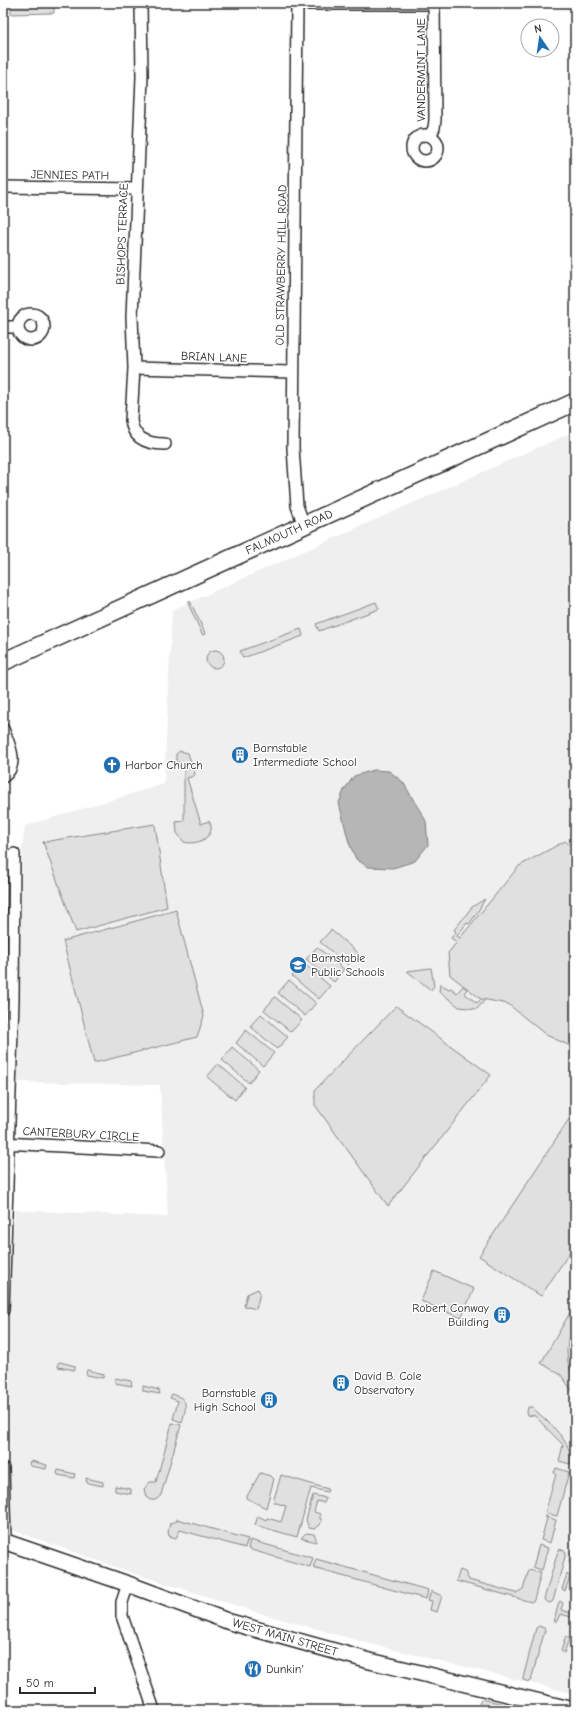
<svg xmlns="http://www.w3.org/2000/svg" width="578" height="1713" viewBox="0 0 578 1713" font-family="'Comic Neue',sans-serif">
<style>
.built{fill:#efefef}
.green{fill:#e0e0e0;stroke:#868686}
.water{fill:#b6b6b6;stroke:#7e7e7e}
.lines{fill:none;stroke-linecap:round;stroke-linejoin:round}
.street-casing{stroke:#2b2b2b;stroke-width:14}
.secondary-casing{stroke:#2b2b2b;stroke-width:18}
.primary-casing{stroke:#2b2b2b;stroke-width:20}
.street{stroke:#fff;stroke-width:11}
.secondary{stroke:#fff;stroke-width:15}
.primary{stroke:#fff;stroke-width:17}
.labels{text-anchor:middle;stroke-width:3;stroke-linejoin:round;paint-order:stroke}
.street-label{font-size:12px;fill:#2b2b2b;stroke:#fff}
.poi-label{font-size:12px;fill:#2b2b2b;stroke:#fff;text-anchor:start}
</style>
<rect width="100%" height="100%" fill="#fff"/>
<filter id="ink" filterUnits="userSpaceOnUse"><feTurbulence type="fractalNoise" baseFrequency=".025" numOctaves="2"/><feDisplacementMap in="SourceGraphic" scale="8" xChannelSelector="R" yChannelSelector="G"/><feConvolveMatrix kernelMatrix="1 2 1 2 8 2 1 2 1" color-interpolation-filters="sRGB"/></filter>
<g filter="url(#ink)">
<path class="built" d="M 575,431 L 575,1694 L 371,1644 L 266,1615 L 123,1570 L 10,1529 L 9,1301 L 15,1210 L 168,1217 L 160,1085 L 18,1082 L 22,848 L 25,826 L 164,784 L 172,610 Z"/>
<path class="green" d="M 11,3 L 54,3 L 54,13 L 11,14 Z
M 190,601 L 205,633 L 204,635 L 202,634 L 188,603 Z
M 376,602 L 379,609 L 319,631 L 316,624 Z
M 301,629 L 303,636 L 243,658 L 240,651 Z
M206 659a9 9 0 1 1 18 0a9 9 0 1 1-18 0Z
M 180,751 L 188,753 L 195,774 L 194,776 L 187,778 L 201,824 L 209,821 C 218,837 196,846 184,842 L 177,833 L 176,822 L 184,821 L 184,764 L 176,762 L 176,754 Z
M 155,824 L 167,907 L 76,932 L 43,842 Z
M 565,841 L 575,849 L 575,1048 L 546,1035 L 508,1004 L 482,999 L 485,1000 L 477,1009 L 459,1007 L 439,991 L 440,984 L 449,989 L 451,988 L 457,993 L 463,986 L 467,989 L 464,993 L 477,1003 L 481,999 L 450,975 L 448,953 L 457,942 L 451,938 L 456,932 L 454,930 L 472,907 L 485,899 L 477,913 L 469,924 L 467,923 L 457,936 L 460,938 L 519,866 Z
M 176,910 L 204,1016 L 197,1037 L 94,1063 L 63,941 Z
M 331,930 L 358,953 L 348,965 L 320,942 Z
M 317,947 L 344,969 L 334,982 L 306,959 Z
M 303,963 L 330,986 L 319,999 L 292,976 Z
M 431,968 L 434,986 L 431,990 L 407,971 Z
M 289,980 L 316,1003 L 305,1016 L 278,993 Z
M 275,997 L 302,1020 L 291,1032 L 264,1010 Z
M 396,1006 L 491,1075 L 388,1206 L 315,1105 L 315,1090 Z
M 261,1014 L 288,1037 L 277,1049 L 250,1026 Z
M 246,1030 L 274,1053 L 263,1066 L 236,1043 Z
M 232,1047 L 259,1070 L 249,1083 L 222,1060 Z
M 218,1064 L 245,1087 L 235,1100 L 207,1077 Z
M 569,1119 L 575,1123 L 575,1244 L 541,1296 L 479,1256 Z
M 434,1271 L 474,1289 L 461,1318 L 421,1301 Z
M 258,1289 L 260,1293 L 256,1309 L 244,1306 L 247,1294 Z
M 575,1304 L 575,1325 L 568,1341 L 567,1351 L 568,1363 L 575,1378 L 575,1395 L 561,1375 L 541,1363 Z
M 60,1362 L 75,1366 L 75,1370 L 58,1367 L 58,1363 Z
M 87,1370 L 104,1374 L 103,1378 L 87,1375 L 86,1373 Z
M 115,1378 L 131,1381 L 132,1386 L 115,1383 Z
M 143,1386 L 159,1390 L 160,1394 L 143,1391 Z
M 172,1394 C 190,1399 186,1408 182,1422 L 173,1419 L 178,1401 L 170,1398 Z
M 528,1407 L 532,1407 C 546,1421 575,1442 570,1464 L 559,1461 L 563,1445 L 535,1416 L 528,1415 L 527,1412 Z
M 172,1423 L 181,1425 L 161,1495 C 157,1501 151,1502 146,1497 L 144,1489 L 150,1482 L 156,1482 Z
M 31,1461 L 47,1465 L 46,1469 L 30,1466 L 29,1462 Z
M 556,1468 L 569,1472 L 557,1516 L 545,1513 L 556,1474 L 554,1473 Z
M 58,1470 L 75,1474 L 74,1478 L 58,1475 L 57,1473 Z
M 260,1473 L 271,1476 L 274,1479 L 266,1508 L 246,1498 Z
M 281,1475 L 328,1489 L 327,1492 L 311,1488 L 297,1537 L 255,1525 L 258,1516 L 266,1520 L 267,1518 L 281,1522 L 286,1506 L 273,1502 Z
M 86,1478 L 103,1482 L 103,1486 L 87,1483 Z
M 115,1486 L 131,1489 L 131,1494 L 115,1491 Z
M 313,1495 L 326,1498 L 324,1503 L 317,1501 L 314,1512 L 320,1514 L 320,1519 L 322,1520 L 320,1525 L 315,1529 L 309,1528 L 306,1520 Z
M 544,1516 L 556,1520 L 550,1543 L 541,1540 L 547,1518 Z
M 177,1519 L 248,1539 L 245,1548 L 180,1530 L 176,1538 L 169,1536 L 168,1532 L 170,1523 L 177,1521 Z
M 306,1533 L 314,1534 L 316,1539 L 316,1542 L 301,1538 Z
M 250,1540 L 313,1558 L 310,1567 L 248,1549 Z
M 575,1540 L 575,1560 L 573,1565 L 569,1562 Z
M 539,1545 L 548,1548 L 542,1570 L 533,1567 Z
M 560,1549 L 565,1551 L 566,1553 L 553,1601 L 550,1603 L 546,1602 L 544,1599 L 558,1551 Z
M 316,1559 L 428,1590 L 426,1599 L 313,1568 Z
M 460,1570 L 465,1572 L 469,1580 L 516,1593 L 523,1589 L 529,1570 L 541,1573 L 534,1600 L 531,1602 L 456,1581 Z
M 567,1574 L 570,1577 L 565,1591 L 562,1589 Z
M 431,1591 L 442,1596 L 437,1612 L 430,1610 L 432,1601 L 428,1600 Z
M 560,1601 L 563,1603 L 561,1610 L 575,1614 L 575,1618 L 560,1614 L 557,1621 L 554,1621 L 559,1602 Z
M 539,1626 L 544,1628 L 545,1630 L 531,1680 L 529,1682 L 523,1680 L 523,1678 L 536,1628 Z
M 566,1636 L 569,1639 L 564,1653 L 561,1651 Z
M 481,1699 L 504,1704 L 508,1710 L 487,1710 L 479,1708 L 479,1704 Z"/>
<path class="water" d="M 374,770 L 389,771 L 403,782 L 426,821 L 428,845 L 415,861 L 393,868 L 368,867 L 356,859 L 349,843 L 339,803 L 344,790 L 354,776 Z"/>
<g class="lines">
<defs>
<path id="street" d="M 141,3 L 142,77 L 132,317 L 134,368 L 131,420 C 133,439 148,444 165,444
M 297,3 L 293,448 L 297,506 L 304,525
M 297,4 L 434,4
M412 148a13 13 0 1 1 26 0a13 13 0 1 1-26 0Z
M 430,136 L 434,128 L 435,120 L 434,3
M 3,187 L 137,189
M18 327a13 13 0 1 1 26 0a13 13 0 1 1-26 0Z
M 3,327 L 18,327
M 134,368 L 293,372
M 3,729 C 9,744 20,765 3,777
M 3,1143 L 159,1151
M 3,1310 L 13,999 L 14,854
M 3,1468 L 5,1541
M 128,1584 L 122,1602 L 122,1616 L 154,1710"/>
<path id="secondary" d="M 3,1541 L 128,1584 L 230,1622 L 370,1661 L 574,1710"/>
<path id="primary" d="M 3,662 L 575,402"/>
</defs>
<use href="#street" class="street-casing"/>
<use href="#secondary" class="secondary-casing"/>
<use href="#primary" class="primary-casing"/>
<use href="#street" class="street"/>
<use href="#secondary" class="secondary"/>
<use href="#primary" class="primary"/>
</g>
</g>
<defs>
<symbol id="building-disc" viewBox="-11 -11 22 22"><circle r="9.5" fill="#1f6fb2" stroke="#fff"/><path d="M-4-6H4V6H1V3H-1V6H-4ZM-2.5-4.3h1.7v1.8h-1.7ZM.8-4.3h1.7v1.8H.8ZM-2.5-1h1.7V.8h-1.7ZM.8-1h1.7V.8H.8Z" fill="#fff"/></symbol>
<symbol id="church-disc" viewBox="-11 -11 22 22"><circle r="9.5" fill="#1f6fb2" stroke="#fff"/><path d="M-1.2-6h2.4v3.5h3.3v2.4h-3.3V6h-2.4V-.1h-3.3v-2.4h3.3Z" fill="#fff"/></symbol>
<symbol id="school-disc" viewBox="-11 -11 22 22"><circle r="9.5" fill="#1f6fb2" stroke="#fff"/><path d="M0-5L7-2L0 1L-7-2ZM-4 1L0 2.5L4 1V4Q0 6-4 4Z" fill="#fff"/></symbol>
<symbol id="restaurant-disc" viewBox="-11 -11 22 22"><circle r="9.5" fill="#1f6fb2" stroke="#fff"/><path d="M-5-6h1v4h1v-4h1v4h1v-4h1v5L-1.5 .5V6h-2V.5L-5-1ZM5-6V6H3V1.5H1.5Q1.5-4 5-6Z" fill="#fff"/></symbol>
</defs>
<g fill-rule="evenodd">
<use href="#building-disc" x="230" y="745" width="20" height="20"/>
<use href="#church-disc" x="102" y="755" width="20" height="20"/>
<use href="#school-disc" x="288" y="955" width="20" height="20"/>
<use href="#building-disc" x="492" y="1305" width="20" height="20"/>
<use href="#building-disc" x="331" y="1373" width="20" height="20"/>
<use href="#building-disc" x="259" y="1390" width="20" height="20"/>
<use href="#restaurant-disc" x="243" y="1659" width="20" height="20"/>
</g>
<g class="labels">
<g class="street-label">
<text transform="translate(421 70) rotate(-90)" y="4">VANDERMINT LANE</text>
<text transform="translate(70 175) rotate(1)" y="4">JENNIES PATH</text>
<text transform="translate(122 234) rotate(-88)" y="4">BISHOPS TERRACE</text>
<text transform="translate(281 265) rotate(-89)" y="4">OLD STRAWBERRY HILL ROAD</text>
<text transform="translate(214 357) rotate(2)" y="4">BRIAN LANE</text>
<text transform="translate(289 532) rotate(-24)" y="4">FALMOUTH ROAD</text>
<text transform="translate(81 1134) rotate(3)" y="4">CANTERBURY CIRCLE</text>
<text transform="translate(285 1637) rotate(16)" y="4">WEST MAIN STREET</text>
</g>
<g class="poi-label">
<text x="253" y="752">Barnstable<tspan x="253" dy="14">Intermediate School</tspan></text>
<text x="125" y="769">Harbor Church</text>
<text x="311" y="962">Barnstable<tspan x="311" dy="14">Public Schools</tspan></text>
<text x="489" y="1312" text-anchor="end">Robert Conway<tspan x="489" dy="14">Building</tspan></text>
<text x="354" y="1380">David B. Cole<tspan x="354" dy="14">Observatory</tspan></text>
<text x="256" y="1397" text-anchor="end">Barnstable<tspan x="256" dy="14">High School</tspan></text>
<text x="266" y="1673">Dunkin'</text>
</g>
</g>
<rect width="578" height="1713" fill="none" stroke="#fff" stroke-width="16"/>
<rect x="8" y="8" width="562" height="1697" fill="none" stroke="#2b2b2b" stroke-width="1.5" filter="url(#ink)"/>
<g transform="translate(540 38) rotate(347)"><circle r="19" fill="#ffffff" stroke="#aaaaaa"/>
<path d="M0-3L7 15L0 10L-7 15Z" fill="#1f6fb2"/>
<text y="-6" font-size="11" font-weight="bold" text-anchor="middle" fill="#2b2b2b">N</text>
</g>
<path d="M20 1687v6h75v-6" fill="none" stroke="#2b2b2b" stroke-width="2"/>
<text x="26" y="1687" font-size="12" fill="#2b2b2b" stroke="#ffffff" stroke-width="3" paint-order="stroke">50 m</text>
</svg>
